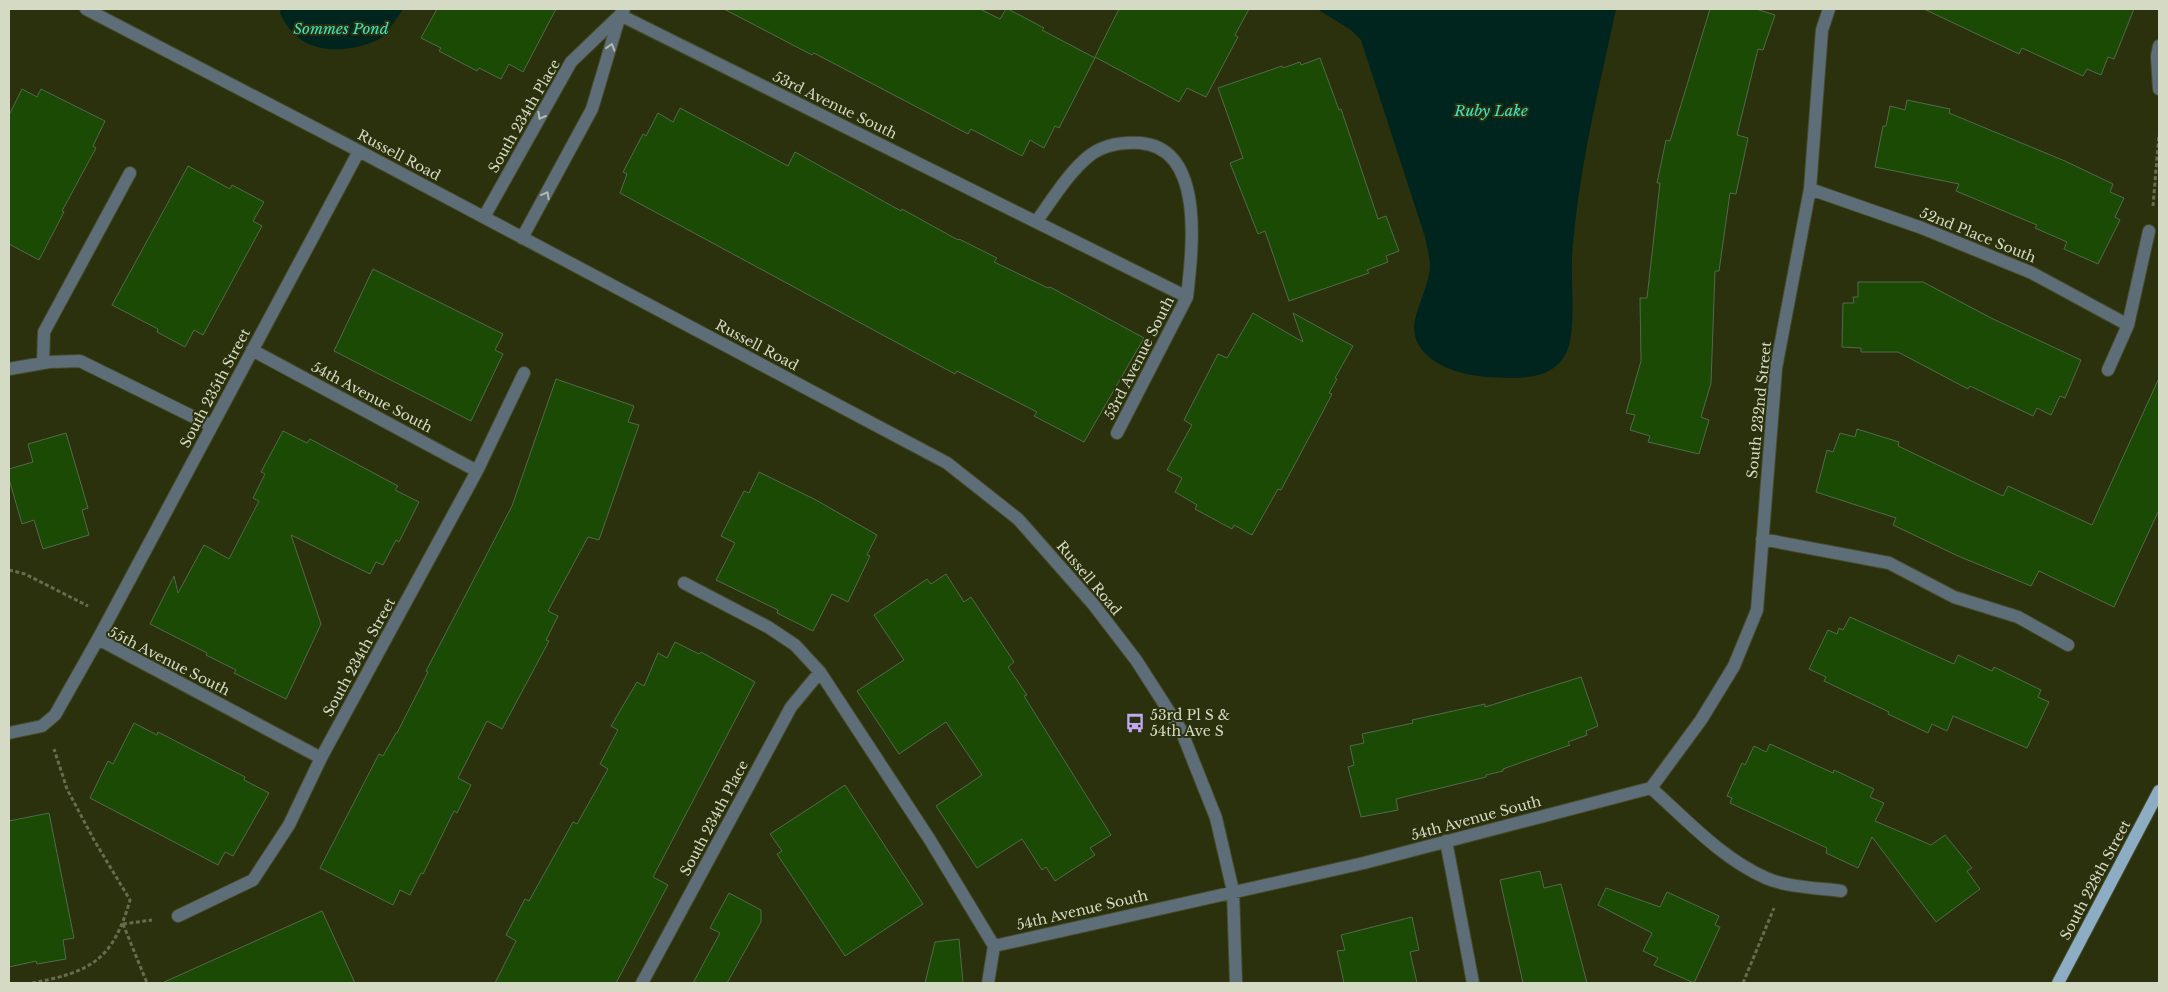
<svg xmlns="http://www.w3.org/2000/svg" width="2168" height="992" viewBox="0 0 2168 992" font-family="'Libre Baskerville',serif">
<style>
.water{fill:#00251e}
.building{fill:#1b4a04;stroke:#526a4b}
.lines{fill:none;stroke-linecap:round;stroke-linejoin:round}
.minor-casing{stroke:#464c2a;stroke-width:14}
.major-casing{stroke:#464c2a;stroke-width:14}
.path{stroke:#676c4e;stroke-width:3;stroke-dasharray:4 2.5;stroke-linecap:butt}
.minor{stroke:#5e6e78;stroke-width:12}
.major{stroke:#8cadc3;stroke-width:12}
.oneway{stroke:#b1baae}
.labels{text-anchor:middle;stroke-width:4;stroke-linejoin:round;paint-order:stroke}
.street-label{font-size:14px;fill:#d5dac5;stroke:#2b310d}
.poi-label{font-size:14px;fill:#d5dac5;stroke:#2b310d;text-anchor:start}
.water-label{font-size:15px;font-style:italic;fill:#3de4c7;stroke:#2b310d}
</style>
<rect width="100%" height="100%" fill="#2b310d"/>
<path class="water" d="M 281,9 L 403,9 C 397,18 390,29 382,37 C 376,42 364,45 357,47 C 322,54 295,46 280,13 Z
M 1317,9 L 1616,9 C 1601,80 1583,151 1575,224 C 1574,236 1572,249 1572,261 C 1571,285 1576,331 1567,351 C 1553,383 1515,378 1487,377 C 1460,375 1416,363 1414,329 C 1414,312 1429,286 1430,267 C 1430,258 1427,247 1425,237 L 1361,40 L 1351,30 Z"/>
<path class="building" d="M 437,9 L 556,9 L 523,72 L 509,64 L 501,79 L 479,68 L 477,71 L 439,51 L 441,48 L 421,38 Z
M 724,9 L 980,9 L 1000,19 L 1006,9 L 1008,9 L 1044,28 L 1042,30 L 1095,58 L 1059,128 L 1055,126 L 1044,148 L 1030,140 L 1022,156 L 971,129 L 968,134 L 814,53 L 812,55 Z
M 1119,9 L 1249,9 L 1235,35 L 1238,37 L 1206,97 L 1187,88 L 1179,102 L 1095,57 Z
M 1710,9 L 1756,9 L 1775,15 L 1763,50 L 1758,49 L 1737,135 L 1748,138 L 1736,194 L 1730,193 L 1719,271 L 1715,271 L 1711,383 L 1701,417 L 1709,420 L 1699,454 L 1648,442 L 1650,436 L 1630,430 L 1635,415 L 1626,413 L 1641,361 L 1640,298 L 1647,298 L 1660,183 L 1657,183 L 1666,140 L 1670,141 Z
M 1924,9 L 2134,9 L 2114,59 L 2108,57 L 2101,75 L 2087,69 L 2083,76 L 2022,48 L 2019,54 Z
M 1320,58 L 1339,110 L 1341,109 L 1378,219 L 1386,216 L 1399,251 L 1386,256 L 1388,262 L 1367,270 L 1369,273 L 1289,301 L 1265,231 L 1258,234 L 1230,163 L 1243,158 L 1218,88 L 1282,66 L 1283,68 L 1300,62 L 1301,65 Z
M 22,89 L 37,97 L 41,89 L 105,121 L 93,146 L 96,148 L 62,211 L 64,212 L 39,260 L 9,244 L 9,115 Z
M 1907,100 L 1950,109 L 1949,113 L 2065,161 L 2113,184 L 2110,192 L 2124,198 L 2115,217 L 2120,220 L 2098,264 L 2064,249 L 2067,242 L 2035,228 L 2037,225 L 1956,191 L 1959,184 L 1875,167 L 1883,126 L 1886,126 L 1890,106 L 1905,110 Z
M 680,108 L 788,166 L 795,152 L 901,211 L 902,209 L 958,240 L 959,239 L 997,258 L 994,262 L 1048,288 L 1050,287 L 1144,338 L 1084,442 L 1034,416 L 1037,412 L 957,371 L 955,374 L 620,193 L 627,174 L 623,172 L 643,134 L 646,136 L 658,113 L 673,122 Z
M 188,166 L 230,189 L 232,185 L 264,202 L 253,221 L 262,226 L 203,335 L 194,330 L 185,347 L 157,332 L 158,329 L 112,305 Z
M 373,269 L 503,334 L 495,350 L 503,354 L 471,421 L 334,351 Z
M 1858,282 L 1923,282 L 1993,319 L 2081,360 L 2065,398 L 2060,396 L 2051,415 L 2037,408 L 2033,416 L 1970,386 L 1968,389 L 1898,352 L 1861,352 L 1861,348 L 1842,347 L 1843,303 L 1854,303 L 1853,297 L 1858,297 Z
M 1253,313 L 1303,342 L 1293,313 L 1353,346 L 1335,378 L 1337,379 L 1329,393 L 1332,394 L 1320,417 L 1281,490 L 1278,489 L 1252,535 L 1234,525 L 1232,529 L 1195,509 L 1197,505 L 1175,492 L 1182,478 L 1167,470 L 1192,425 L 1184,420 L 1218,354 L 1227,358 Z
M 2159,378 L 2159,510 L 2114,607 L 2039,571 L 2031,586 L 1958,556 L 1893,525 L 1896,518 L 1816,492 L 1827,450 L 1833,452 L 1840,433 L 1855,437 L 1857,429 L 1899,442 L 1898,446 L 2003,496 L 2008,486 L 2092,525 Z
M 556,379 L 634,406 L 628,422 L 639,425 L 599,540 L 588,537 L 548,611 L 558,616 L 546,640 L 549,641 L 502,729 L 487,721 L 458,778 L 471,785 L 457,813 L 454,811 L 423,874 L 421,873 L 410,895 L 400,890 L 393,905 L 320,868 L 379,754 L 383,756 L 396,733 L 397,733 L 428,672 L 426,671 L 512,506 Z
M 283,431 L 307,443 L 310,439 L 398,486 L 395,490 L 419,502 L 399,542 L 396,540 L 383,565 L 376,562 L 370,574 L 291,535 L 321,624 L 286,699 L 234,673 L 236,670 L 206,655 L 207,653 L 150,624 L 174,576 L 178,593 L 204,545 L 229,559 L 259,501 L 253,498 L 265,474 L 261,472 Z
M 66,433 L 88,508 L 82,510 L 89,535 L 43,549 L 34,520 L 22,524 L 9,479 L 9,469 L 33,462 L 28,444 Z
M 759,472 L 816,500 L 877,535 L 867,555 L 870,556 L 848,602 L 832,594 L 813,631 L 777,613 L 778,610 L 716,580 L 735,543 L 721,536 L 744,491 L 749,493 Z
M 946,574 L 964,602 L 971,597 L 1014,662 L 1008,667 L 1027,695 L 1024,696 L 1111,835 L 1090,848 L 1095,855 L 1055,881 L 1046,867 L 1042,870 L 1022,839 L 977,868 L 936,806 L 982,775 L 946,722 L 899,754 L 857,691 L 904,660 L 874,615 L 927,579 L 931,584 Z
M 1850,617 L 1954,664 L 1958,655 L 1992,671 L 1994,667 L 2041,690 L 2038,697 L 2049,702 L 2027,748 L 1953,716 L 1947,731 L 1932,724 L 1928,733 L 1888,714 L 1889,712 L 1824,681 L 1826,677 L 1809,669 L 1828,630 L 1837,634 L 1839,628 L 1843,630 Z
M 675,642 L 699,654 L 701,652 L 755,682 L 653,877 L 668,885 L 616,983 L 495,983 L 516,941 L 506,935 L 525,899 L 529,901 L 573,822 L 577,824 L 608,769 L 600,764 L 618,730 L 611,726 L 637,682 L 644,686 L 658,653 L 667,658 Z
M 1581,677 L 1598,726 L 1586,731 L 1587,735 L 1568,742 L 1570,745 L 1503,769 L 1503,771 L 1486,775 L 1486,777 L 1396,799 L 1398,810 L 1361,817 L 1348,767 L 1354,765 L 1350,746 L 1364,743 L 1362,734 L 1413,723 L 1412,720 L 1485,704 L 1485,707 Z
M 134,723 L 157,735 L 158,732 L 245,777 L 244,780 L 269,793 L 233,856 L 225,852 L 218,865 L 90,798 L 108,761 L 113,764 Z
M 1770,744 L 1833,773 L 1834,770 L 1874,789 L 1870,797 L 1884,803 L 1875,821 L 1931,845 L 1945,835 L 1972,868 L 1967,871 L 1980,889 L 1936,922 L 1872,837 L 1858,868 L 1826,853 L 1827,848 L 1730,803 L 1732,798 L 1727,796 L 1742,763 L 1745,765 L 1754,746 L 1766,752 Z
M 845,785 L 923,904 L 845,956 L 777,854 L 782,851 L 770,834 Z
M 49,813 L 74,938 L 63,940 L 66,959 L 37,964 L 36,961 L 9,967 L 9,821 Z
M 1540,871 L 1544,888 L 1561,884 L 1587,983 L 1523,983 L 1500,880 Z
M 1606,888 L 1660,907 L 1667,892 L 1719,916 L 1715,925 L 1720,927 L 1694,983 L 1654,965 L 1658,958 L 1643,951 L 1652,933 L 1598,905 Z
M 729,893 L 761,910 L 761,922 L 727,983 L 693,983 L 720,933 L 710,928 Z
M 322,911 L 355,983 L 162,983 Z
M 1412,917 L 1419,950 L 1410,952 L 1417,983 L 1344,983 L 1337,951 L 1345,950 L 1341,935 Z
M 959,939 L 963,983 L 925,983 L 935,942 Z"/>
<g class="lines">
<defs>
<path id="minor" d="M 86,9 L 359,151 L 947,463 L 1018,519 L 1093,604 L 1136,660 L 1181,730 L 1216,818 L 1233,891 L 1236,983
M 624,9 L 620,15 L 1187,297 L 1117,433
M 2159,46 L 2157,56 L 2159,89
M 1810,189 L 1922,228 L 2032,273 L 2128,325
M 484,217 L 571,62 L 620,15 L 592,109 L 522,238
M 1036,222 C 1052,200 1068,173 1089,156 C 1103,145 1123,142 1140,143 C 1206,148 1192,252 1187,297
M 252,350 L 477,471
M 43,363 L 44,332 L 130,173
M 9,369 L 49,362 L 80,361 L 212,426
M 2108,370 L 2128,325 L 2149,231
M 1762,539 L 1889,563 L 1954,597 L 2018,617 L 2068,645
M 684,583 L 768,627 L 795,645 L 820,672 L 930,840 L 994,946
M 98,639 L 359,151
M 9,733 L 42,726 L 55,715 L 98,639 L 321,758
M 1651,788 L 1701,720 L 1734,666 L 1757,610 L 1776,368 L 1810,189 L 1822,30 L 1829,9
M 1651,788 C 1687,820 1721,858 1766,878 C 1786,887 1818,888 1841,891
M 1446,841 L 1473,983
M 178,916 L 253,880 L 289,825 L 321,758 L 477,471 L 524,373
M 994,946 L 1364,863 L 1651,788
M 642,983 L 791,707 L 820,672
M 988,983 L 994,946"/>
<path id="major" d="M 2058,983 L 2159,791"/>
</defs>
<use href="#minor" class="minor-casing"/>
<use href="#major" class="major-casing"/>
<path class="path" d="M 2153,206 L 2159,134
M 9,570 L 25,574 L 88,606
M 123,924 L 147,983
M 123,924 L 152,920
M 32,983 C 91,972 113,960 130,900 L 94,840 L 67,789 L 54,749
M 1743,983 L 1774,908"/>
<use href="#minor" class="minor"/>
<use href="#major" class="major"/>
</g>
<defs><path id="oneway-chevron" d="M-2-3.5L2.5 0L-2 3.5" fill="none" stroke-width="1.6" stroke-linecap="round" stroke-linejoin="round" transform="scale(1.25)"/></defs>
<g class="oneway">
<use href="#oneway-chevron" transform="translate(611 47) rotate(-73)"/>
<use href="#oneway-chevron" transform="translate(541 116) rotate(119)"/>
<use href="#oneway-chevron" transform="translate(546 195) rotate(-61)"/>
</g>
<defs>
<symbol id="bus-bare" viewBox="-9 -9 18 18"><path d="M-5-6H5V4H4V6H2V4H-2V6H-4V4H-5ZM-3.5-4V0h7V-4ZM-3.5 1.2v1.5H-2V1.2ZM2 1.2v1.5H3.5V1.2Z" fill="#c0a8f4" stroke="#2b310d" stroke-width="2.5" paint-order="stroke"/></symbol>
</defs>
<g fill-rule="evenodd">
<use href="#bus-bare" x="1121" y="709" width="28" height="28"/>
</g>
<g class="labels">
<g class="street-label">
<text transform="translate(835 105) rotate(26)" y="5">53rd Avenue South</text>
<text transform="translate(524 116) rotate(-60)" y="5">South 234th Place</text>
<text transform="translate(399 155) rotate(28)" y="5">Russell Road</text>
<text transform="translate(1978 235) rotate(22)" y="5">52nd Place South</text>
<text transform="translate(757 345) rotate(28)" y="5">Russell Road</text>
<text transform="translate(1139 358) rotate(-63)" y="5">53rd Avenue South</text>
<text transform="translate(215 388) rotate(-62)" y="5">South 235th Street</text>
<text transform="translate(372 397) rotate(28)" y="5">54th Avenue South</text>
<text transform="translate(1759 410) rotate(-84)" y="5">South 232nd Street</text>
<text transform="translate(1089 578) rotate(50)" y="5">Russell Road</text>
<text transform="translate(359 657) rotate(-61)" y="5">South 234th Street</text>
<text transform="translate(169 661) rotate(27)" y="5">55th Avenue South</text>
<text transform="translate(714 818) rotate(-62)" y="5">South 234th Place</text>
<text transform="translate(1476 818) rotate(-15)" y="5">54th Avenue South</text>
<text transform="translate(2095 880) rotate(-62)" y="5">South 228th Street</text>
<text transform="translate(1082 910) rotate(-13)" y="5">54th Avenue South</text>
</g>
<g class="poi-label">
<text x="1150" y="720">53rd Pl S &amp;<tspan x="1150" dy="16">54th Ave S</tspan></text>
</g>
<g class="water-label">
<text x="341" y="34">Sommes Pond</text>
<text x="1491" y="116">Ruby Lake</text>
</g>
</g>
<rect width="2168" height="992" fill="none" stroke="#d5dac5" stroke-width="20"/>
</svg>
